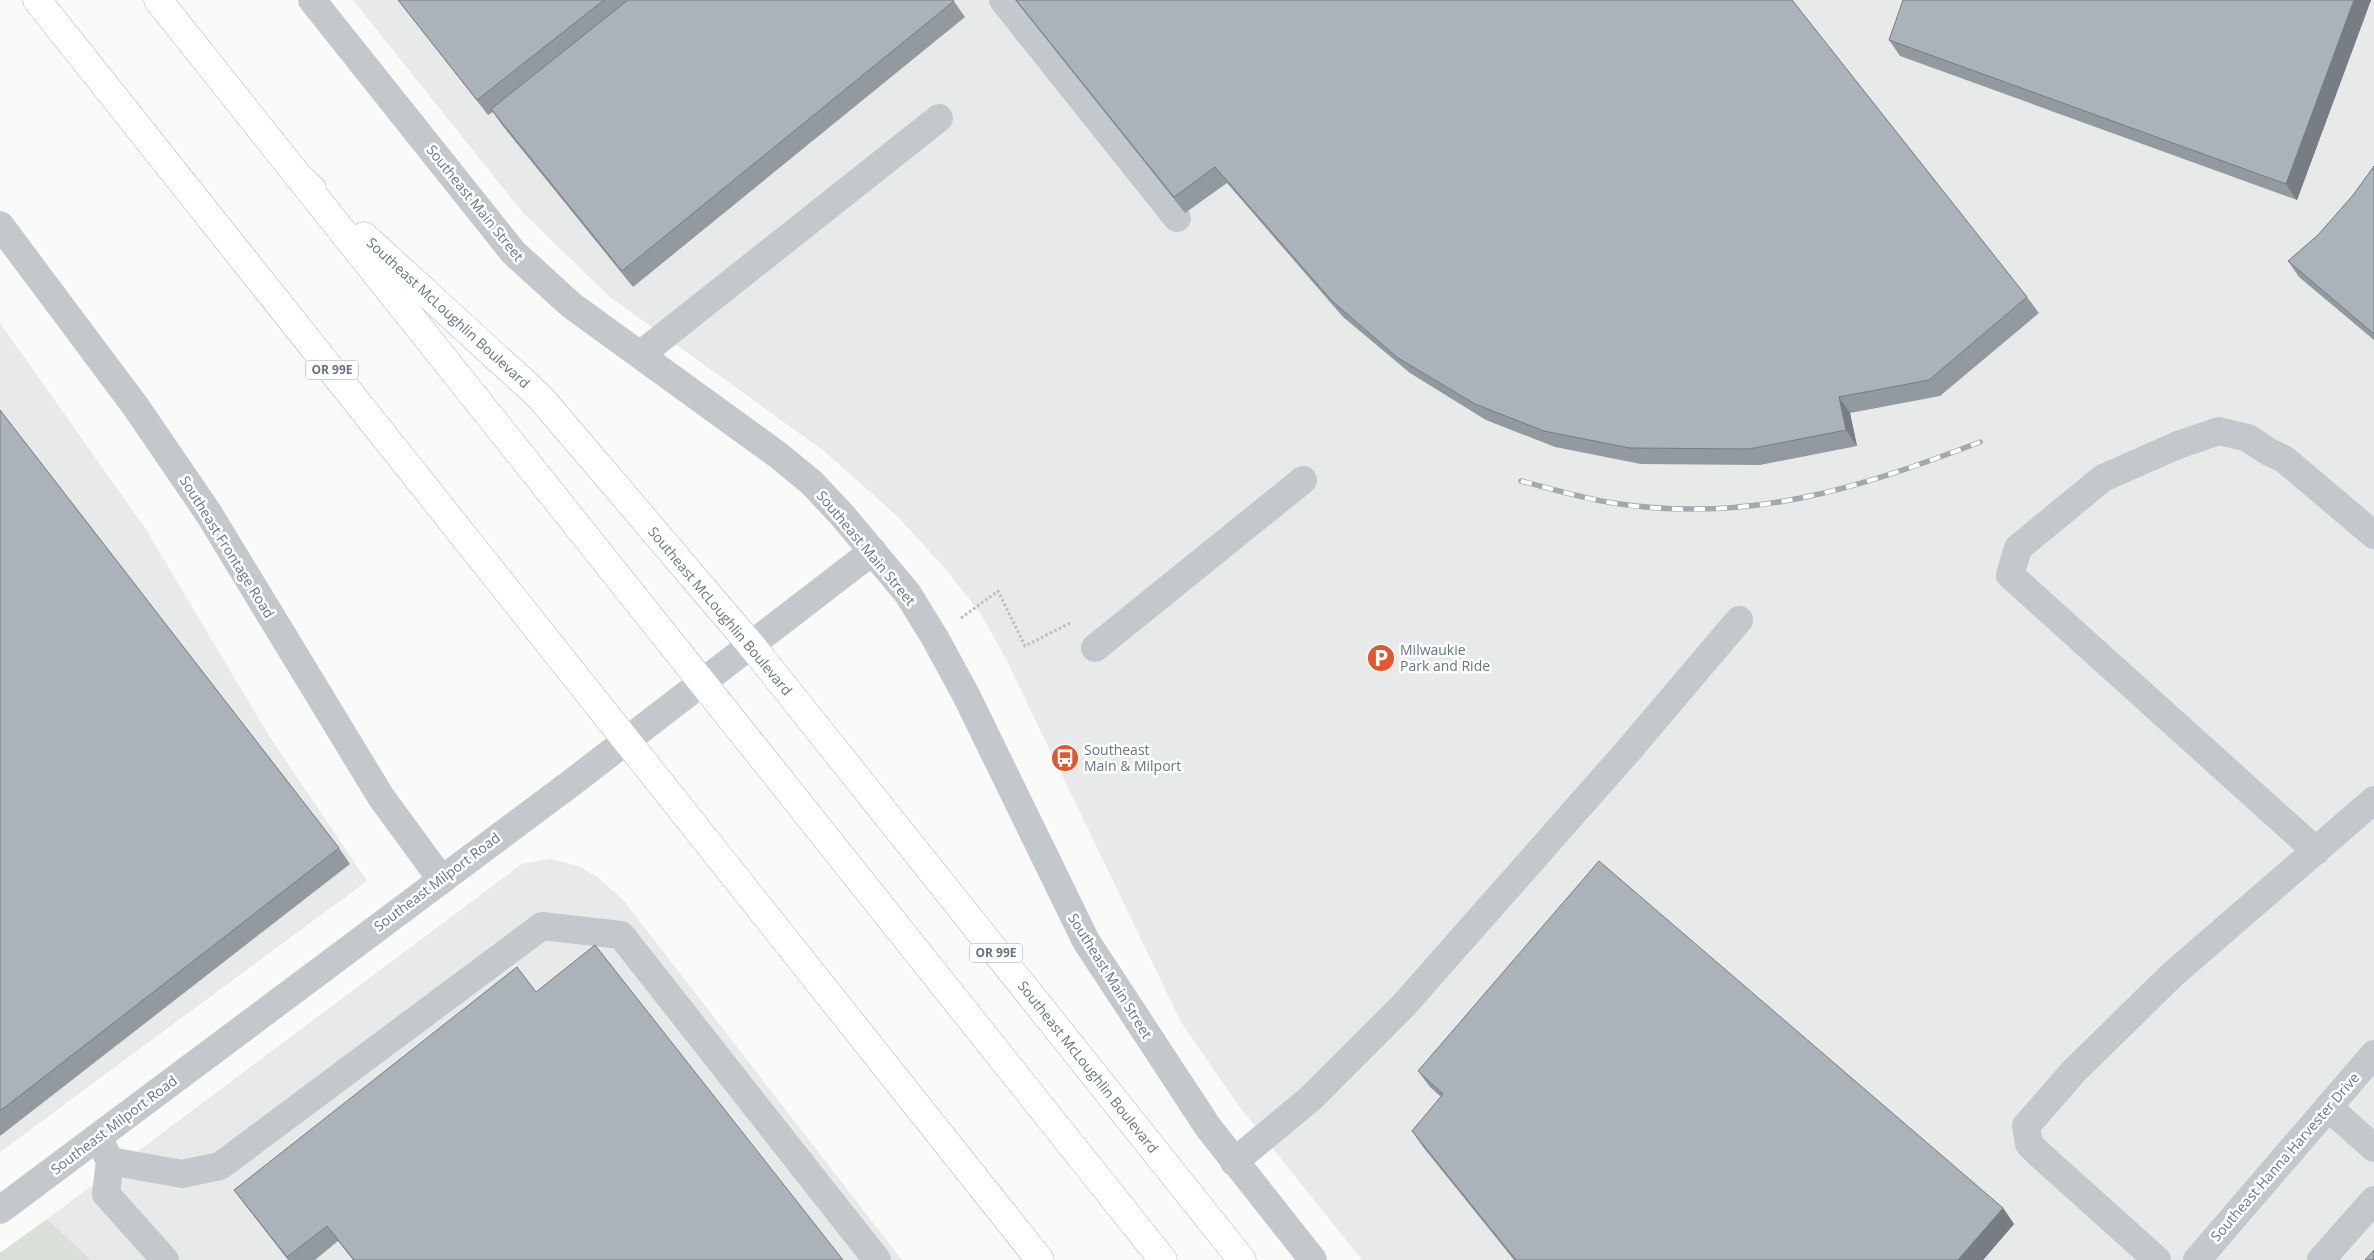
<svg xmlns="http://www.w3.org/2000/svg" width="2374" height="1260" viewBox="0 0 2374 1260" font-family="'Open Sans',sans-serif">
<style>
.built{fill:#e8e9e9}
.green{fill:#dadfd7}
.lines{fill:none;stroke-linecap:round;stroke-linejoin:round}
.major-casing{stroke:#b5babe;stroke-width:29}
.highway-casing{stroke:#b4b9bd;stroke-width:29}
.path{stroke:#bbbfc2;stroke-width:3;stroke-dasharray:2.5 2.5;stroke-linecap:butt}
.minor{stroke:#c3c8cc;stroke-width:28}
.major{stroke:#fff;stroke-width:28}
.highway{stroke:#fff;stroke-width:28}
.rail-casing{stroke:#a2aab0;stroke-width:5.5}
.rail{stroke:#fff;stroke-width:4;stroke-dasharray:11;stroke-linecap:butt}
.wall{fill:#929a9f}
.shaded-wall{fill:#777d82}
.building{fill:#aab3b9;stroke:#777d82}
.labels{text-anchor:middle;stroke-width:5;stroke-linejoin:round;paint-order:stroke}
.shield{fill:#fff;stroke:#939fa8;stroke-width:1}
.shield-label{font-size:12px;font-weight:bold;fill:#657683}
.street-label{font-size:14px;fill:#657683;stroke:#fff}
.poi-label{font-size:14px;fill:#657683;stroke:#fff;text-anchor:start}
</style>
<rect width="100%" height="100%" fill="#fafaf8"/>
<path class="built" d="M 353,0 L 2374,0 L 2374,1260 L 1362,1260 L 1238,1105 L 1181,1022 L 1006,659 L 981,614 L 943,566 L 897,516 L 824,451 L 610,297 L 523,213 Z
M 0,323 L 145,528 L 268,734 L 367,881 L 0,1152 Z
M 550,859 L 579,866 L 600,879 L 624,901 L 902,1260 L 91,1260 L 47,1219 L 522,864 Z"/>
<path class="green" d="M 47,1219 L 91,1260 L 0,1260 L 0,1253 Z"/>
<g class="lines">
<defs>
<g id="major">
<path id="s1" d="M 751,645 L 1242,1260"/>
</g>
<g id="highway">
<path d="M 37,0 L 1040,1260"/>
<path d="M 158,0 L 299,177 L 312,189"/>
<path d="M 299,177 L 1163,1260"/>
<path id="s2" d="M 364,236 L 540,397 L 751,645"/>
</g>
</defs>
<use href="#major" class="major-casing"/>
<use href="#highway" class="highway-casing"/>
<path class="path" d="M 961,618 L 998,591 L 1025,646 L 1072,622"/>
<path class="minor" d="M 312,0 L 513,252 L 571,305 L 778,455 L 812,483 L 842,515 L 908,594 L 935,638 L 966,695 L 1086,941 L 1208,1127 L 1313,1260
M 1003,0 L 1177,218
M 0,225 L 136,407 L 209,514 L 381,797 L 441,879
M 640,355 L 939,118
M 1095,648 L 1303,480
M 2316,851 L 2010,575 L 2018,548 L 2103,478 L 2178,445 L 2219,431 L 2248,438 L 2269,452 L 2284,459 L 2374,535
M 2328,1107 L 2374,1148
M 102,1145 L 110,1161 L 106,1194 L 165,1260
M 110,1161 L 182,1174 L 220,1166 L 542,926 L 621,935 L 877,1260
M 1234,1162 L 1311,1098 L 1403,1006 L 1628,751 L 1739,620
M 0,1210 L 570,784 L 873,551
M 2157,1260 L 2039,1154 L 2029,1144 L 2026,1126 L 2074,1071 L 2172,975 L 2374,800
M 2197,1260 L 2374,1054
M 2321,1260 L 2374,1200"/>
<use href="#major" class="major"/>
<use href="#highway" class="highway"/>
<defs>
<path id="rail" d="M 1521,481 C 1552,489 1582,498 1613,503 C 1747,524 1857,489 1980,442"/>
</defs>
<use href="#rail" class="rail-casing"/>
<use href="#rail" class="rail"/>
</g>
<path class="wall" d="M 398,0 L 953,0 L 965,17 L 633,287 L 502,125 L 493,112 L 488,115 Z
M 1015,0 L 1792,0 L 2027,297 L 2039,313 L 1940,396 L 1850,413 L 1857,446 L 1760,465 L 1641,464 L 1555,447 L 1486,420 L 1410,373 L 1343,317 L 1227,183 L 1185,213 Z
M 2371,0 L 2297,200 L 1900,56 L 1889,40 Z
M 2374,166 L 2374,340 L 2299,277 L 2288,261 L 2318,235 L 2354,194 Z
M 0,410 L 339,848 L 350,864 L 0,1136 Z
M 536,992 L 843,1260 L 353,1260 L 338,1241 L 315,1260 L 288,1260 L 246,1206 L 234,1190 Z
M 1418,1071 L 2003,1208 L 2014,1224 L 1983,1260 L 1514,1260 L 1423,1147 L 1412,1131 L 1441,1097 L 1430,1087 Z"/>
<path class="shaded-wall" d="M 2354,0 L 2371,0 L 2297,200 L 2286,184 Z
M 1839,397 L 1850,413 L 1857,446 L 1846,430 Z
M 2003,1208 L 2014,1224 L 1983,1260 L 1958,1260 Z"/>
<path class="building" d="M 398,0 L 604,0 L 477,100 Z
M 628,0 L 953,0 L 954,1 L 622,271 L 491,109 Z
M 1016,0 L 1792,0 L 2027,297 L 1929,380 L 1839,397 L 1846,430 L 1749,449 L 1630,448 L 1544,431 L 1475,404 L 1398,358 L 1332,301 L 1215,167 L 1174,197 Z
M 1903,0 L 2354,0 L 2286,184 L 1889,40 Z
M 2374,166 L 2374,334 L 2288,261 L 2318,235 L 2354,194 Z
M 0,410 L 339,848 L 0,1111 Z
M 1599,861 L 2003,1208 L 1958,1260 L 1516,1260 L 1412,1131 L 1443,1094 L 1418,1071 Z
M 595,945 L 843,1260 L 354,1260 L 327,1226 L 287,1257 L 234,1190 L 517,967 L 536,992 Z
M 2374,1250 L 2374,1260 L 2365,1260 Z"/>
<defs>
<symbol id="parking-disc" viewBox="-11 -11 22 22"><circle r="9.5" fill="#e4572e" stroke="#fff"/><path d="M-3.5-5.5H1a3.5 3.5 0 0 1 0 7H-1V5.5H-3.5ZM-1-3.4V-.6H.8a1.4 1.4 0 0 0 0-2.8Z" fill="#fff"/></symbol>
<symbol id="bus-disc" viewBox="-11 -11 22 22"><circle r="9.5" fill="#e4572e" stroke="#fff"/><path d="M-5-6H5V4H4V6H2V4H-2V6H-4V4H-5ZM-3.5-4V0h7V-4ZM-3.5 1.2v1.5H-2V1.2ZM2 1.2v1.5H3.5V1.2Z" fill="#fff"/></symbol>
</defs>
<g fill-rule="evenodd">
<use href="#parking-disc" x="1365" y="642" width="32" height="32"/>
<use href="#bus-disc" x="1049" y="742" width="32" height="32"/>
</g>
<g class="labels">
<g class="shield">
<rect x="306" y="360.5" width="52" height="19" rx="4"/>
<rect x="970" y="943.5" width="52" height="19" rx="4"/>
</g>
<g class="shield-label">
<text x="332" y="374">OR 99E</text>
<text x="996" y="957">OR 99E</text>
</g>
<g class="street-label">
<text transform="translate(475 203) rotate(51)" y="5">Southeast Main Street</text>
<text dy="5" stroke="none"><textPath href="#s2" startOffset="114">Southeast McLoughlin Boulevard</textPath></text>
<text transform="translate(227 547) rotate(58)" y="5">Southeast Frontage Road</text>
<text transform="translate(866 548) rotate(50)" y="5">Southeast Main Street</text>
<text transform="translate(720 611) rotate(50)" y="5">Southeast McLoughlin Boulevard</text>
<text transform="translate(437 882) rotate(-37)" y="5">Southeast Milport Road</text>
<text transform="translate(1110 976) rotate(58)" y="5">Southeast Main Street</text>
<text dy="5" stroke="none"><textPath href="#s1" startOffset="540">Southeast McLoughlin Boulevard</textPath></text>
<text transform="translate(114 1125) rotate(-37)" y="5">Southeast Milport Road</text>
<text transform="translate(2285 1157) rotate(-49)" y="5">Southeast Hanna Harvester Drive</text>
</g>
<g class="poi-label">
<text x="1400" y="655">Milwaukie<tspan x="1400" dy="16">Park and Ride</tspan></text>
<text x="1084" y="755">Southeast<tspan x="1084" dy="16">Main &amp; Milport</tspan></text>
</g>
</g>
</svg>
